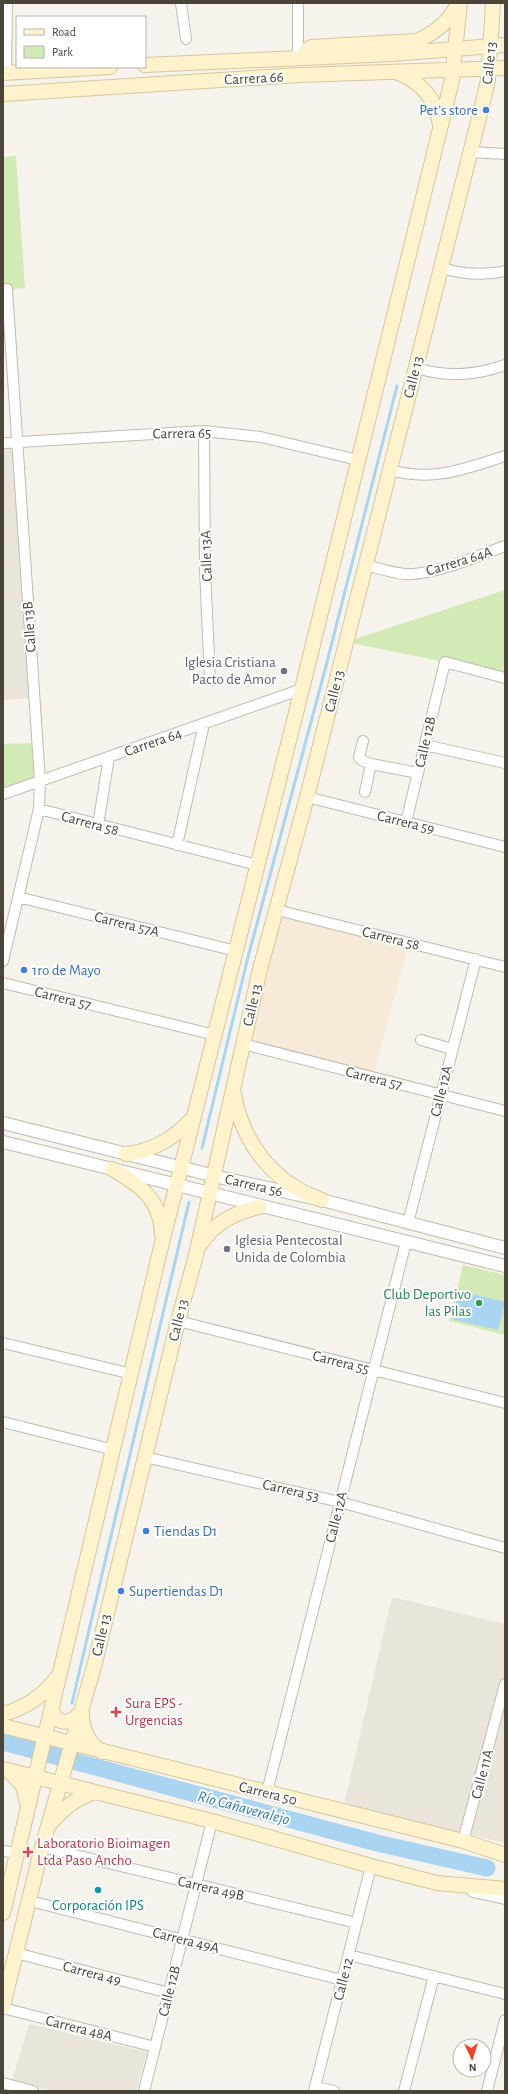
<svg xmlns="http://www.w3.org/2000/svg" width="508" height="2094" viewBox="0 0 508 2094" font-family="'Alegreya Sans',sans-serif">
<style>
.residential{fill:#eae5da}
.commercial{fill:#f7ead8}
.green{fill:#d2eab5}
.water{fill:#a9d4f2}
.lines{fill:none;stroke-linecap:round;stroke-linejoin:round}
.stream{stroke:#a9d4f2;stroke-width:3}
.river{stroke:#a9d4f2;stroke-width:17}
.minor-casing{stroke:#c2bbae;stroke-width:12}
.tertiary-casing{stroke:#c2bbae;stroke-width:14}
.secondary-casing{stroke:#d6c79b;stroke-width:16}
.minor{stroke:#fff;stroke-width:10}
.tertiary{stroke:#fff;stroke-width:12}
.secondary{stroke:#fff3cd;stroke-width:14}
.shop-dot{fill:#3f7fe0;stroke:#fff;stroke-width:1.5}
.worship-dot{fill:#6b7280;stroke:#fff;stroke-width:1.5}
.leisure-dot{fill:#2e9e5b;stroke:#fff;stroke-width:1.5}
.health-dot{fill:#e0444e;stroke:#fff;stroke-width:1.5}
.culture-dot{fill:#0f9aa8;stroke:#fff;stroke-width:1.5}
.labels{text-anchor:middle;stroke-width:4;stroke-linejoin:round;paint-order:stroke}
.street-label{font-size:15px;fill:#4b4439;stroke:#fff}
.shop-label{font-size:15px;fill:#366cbe;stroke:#fff;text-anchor:start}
.worship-label{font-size:15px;fill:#5b616d;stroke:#fff;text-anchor:end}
.leisure-label{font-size:15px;fill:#27864d;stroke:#fff;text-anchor:end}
.health-label{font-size:15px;fill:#be3a42;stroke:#fff;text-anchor:start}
.culture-label{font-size:15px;fill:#0d838f;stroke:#fff}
.water-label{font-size:16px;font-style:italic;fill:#2e7ab2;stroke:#fff}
</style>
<rect width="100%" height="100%" fill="#f6f3ec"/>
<path class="residential" d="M 16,442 L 34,698 L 3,700 L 3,443 Z
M 392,1597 L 505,1624 L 505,1843 L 344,1804 Z
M 29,2024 L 147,2052 L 136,2091 L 55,2091 L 12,2081 Z"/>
<path class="commercial" d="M 277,910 L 409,943 L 373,1077 L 243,1044 Z"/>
<path class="green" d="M 16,156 L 25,288 L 3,290 L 3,157 Z
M 505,590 L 505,678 L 445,662 L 346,642 Z
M 37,743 L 40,781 L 3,794 L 3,744 Z
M 463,1265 L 505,1275 L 505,1335 L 449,1321 Z"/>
<path class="water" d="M 459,1291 L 505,1302 L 498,1330 L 452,1319 Z"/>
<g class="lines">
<path class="stream" d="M 202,1148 L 248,957 L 326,666 L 397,386
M 72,1703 L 189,1202"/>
<path class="river" d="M 3,1742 L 377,1843 L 487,1868"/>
<defs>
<path id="minor" d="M 181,3 L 186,39
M 298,57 L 298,3
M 6,73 L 7,3
M 471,152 L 505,154
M 441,268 C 462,274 484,276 505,271
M 3,290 L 7,289 L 40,781 L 39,809 L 3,961
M 416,368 C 447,377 474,376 505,365
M 204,431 L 205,569 L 210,680
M 3,443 L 204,431 L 261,437 L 358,460
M 390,470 C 434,482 464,469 505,456
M 366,565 C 378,568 392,573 405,574 C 433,576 477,556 505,546
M 363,741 L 359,757 L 361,760 L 371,764
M 425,745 L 505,763
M 365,792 L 371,764 L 418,773
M 3,794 L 302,689
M 307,797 L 505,847
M 39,809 L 257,865
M 406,822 L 445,662 L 505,678
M 98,825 L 109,757
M 177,845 L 204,724
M 18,897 L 236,951
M 277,910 L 505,967
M 3,983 L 215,1035
M 421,1040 L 452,1049
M 243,1044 L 505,1111
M 408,1223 L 476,959
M 178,1321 L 505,1403
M 3,1343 L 132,1374
M 3,1422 L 114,1450
M 145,1457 L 340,1502 L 505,1548
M 267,1792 L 406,1242
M 463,1841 L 505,1684
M 42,1847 L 357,1923
M 3,1851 L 18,1853
M 30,1901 L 342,1980
M 16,1953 L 169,1993
M 349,1955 L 505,1994
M 3,2008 L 155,2047
M 3,2083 L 33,2091
M 316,2087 L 334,2091
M 144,2091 L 212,1821
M 314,2091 L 371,1866
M 404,2091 L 434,1976
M 487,2091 L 505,2020"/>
<path id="tertiary" d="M 3,1123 L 223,1178 L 322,1200 L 505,1248
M 3,1142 L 505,1266
M 473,1891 L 505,1898"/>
<path id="secondary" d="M 305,52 L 311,47 L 417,41 C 435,33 450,21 458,3
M 145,65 L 391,54 L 505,45
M 3,73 L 110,67
M 398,73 C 422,82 437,101 440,125
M 3,94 L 299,75 L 505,68
M 234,1094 C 243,1145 274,1183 322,1200
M 126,1154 C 154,1151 174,1138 193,1118
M 112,1169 C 140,1185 161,1199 162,1235
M 200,1245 C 214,1223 234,1213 259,1207
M 52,1709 C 55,1725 70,1725 79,1714
M 3,1714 C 26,1708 45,1694 59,1675
M 82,1714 C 82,1729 89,1743 102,1752
M 3,1726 L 463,1841 L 505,1855
M 3,1769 L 212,1821 L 371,1866 L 437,1883 L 505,1889
M 8,1770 L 23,1786 L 28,1807
M 51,1823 C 63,1808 76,1798 95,1792
M 3,1913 L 160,1251 L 302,689 L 452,80 L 460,3
M 3,2006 L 42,1847 L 95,1663 L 178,1321 L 196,1255 L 260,969 L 307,797 L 481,110 L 488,80 L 493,3"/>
</defs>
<use href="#minor" class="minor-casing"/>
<use href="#tertiary" class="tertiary-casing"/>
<use href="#secondary" class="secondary-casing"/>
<use href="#minor" class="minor"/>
<use href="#tertiary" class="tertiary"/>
<use href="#secondary" class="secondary"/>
</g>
<g class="shop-dot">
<circle cx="486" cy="110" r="4"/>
<circle cx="24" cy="970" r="4"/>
<circle cx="146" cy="1531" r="4"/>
<circle cx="121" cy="1591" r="4"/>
</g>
<g class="worship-dot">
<circle cx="284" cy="671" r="4"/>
<circle cx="227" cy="1249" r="4"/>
</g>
<circle class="leisure-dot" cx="479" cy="1303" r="4"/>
<g class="health-dot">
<path d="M114 1706h4v4h4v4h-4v4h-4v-4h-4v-4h4z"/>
<path d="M26 1846h4v4h4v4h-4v4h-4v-4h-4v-4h4z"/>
</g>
<circle class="culture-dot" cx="98" cy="1890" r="4"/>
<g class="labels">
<g class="street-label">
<text transform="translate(489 63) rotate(-84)" y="5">Calle 13</text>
<text transform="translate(254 78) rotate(-3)" y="5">Carrera 66</text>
<text transform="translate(413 377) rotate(-76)" y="5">Calle 13</text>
<text transform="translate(182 433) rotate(-1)" y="5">Carrera 65</text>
<text transform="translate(206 556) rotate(-92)" y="5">Calle 13A</text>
<text transform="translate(459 561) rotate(-17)" y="5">Carrera 64A</text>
<text transform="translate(29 627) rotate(-94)" y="5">Calle 13B</text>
<text transform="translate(334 691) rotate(-76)" y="5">Calle 13</text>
<text transform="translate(153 742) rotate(-19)" y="5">Carrera 64</text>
<text transform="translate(425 742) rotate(-77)" y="5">Calle 12B</text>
<text transform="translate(406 822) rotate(14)" y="5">Carrera 59</text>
<text transform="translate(90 823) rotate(15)" y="5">Carrera 58</text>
<text transform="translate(127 924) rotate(14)" y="5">Carrera 57A</text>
<text transform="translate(391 938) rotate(14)" y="5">Carrera 58</text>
<text transform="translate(63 998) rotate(14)" y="5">Carrera 57</text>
<text transform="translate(252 1005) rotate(-77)" y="5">Calle 13</text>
<text transform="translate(374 1078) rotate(14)" y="5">Carrera 57</text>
<text transform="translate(441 1091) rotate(-76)" y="5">Calle 12A</text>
<text transform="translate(254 1185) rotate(13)" y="5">Carrera 56</text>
<text transform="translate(178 1320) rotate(-76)" y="5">Calle 13</text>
<text transform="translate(341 1362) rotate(14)" y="5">Carrera 55</text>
<text transform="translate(291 1490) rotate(13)" y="5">Carrera 53</text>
<text transform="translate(336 1517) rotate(-76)" y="5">Calle 12A</text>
<text transform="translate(101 1635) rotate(-77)" y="5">Calle 13</text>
<text transform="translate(482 1774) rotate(-75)" y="5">Calle 11A</text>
<text transform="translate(268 1793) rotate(14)" y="5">Carrera 50</text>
<text transform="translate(211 1888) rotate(13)" y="5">Carrera 49B</text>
<text transform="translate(186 1940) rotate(14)" y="5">Carrera 49A</text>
<text transform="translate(92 1973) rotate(15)" y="5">Carrera 49</text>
<text transform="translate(343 1979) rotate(-76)" y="5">Calle 12</text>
<text transform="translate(169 1991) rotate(-76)" y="5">Calle 12B</text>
<text transform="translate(79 2028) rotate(14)" y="5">Carrera 48A</text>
</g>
<g class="shop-label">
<text x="478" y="115" text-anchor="end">Pet's store</text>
<text x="32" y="975">1ro de Mayo</text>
<text x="154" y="1536">Tiendas D1</text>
<text x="129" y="1596">Supertiendas D1</text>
</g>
<g class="worship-label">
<text x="276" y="667">Iglesia Cristiana<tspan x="276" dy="17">Pacto de Amor</tspan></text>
<text x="235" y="1245" text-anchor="start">Iglesia Pentecostal<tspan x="235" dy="17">Unida de Colombia</tspan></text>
</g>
<g class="leisure-label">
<text x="471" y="1299">Club Deportivo<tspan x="471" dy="17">las Pilas</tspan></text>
</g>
<g class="health-label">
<text x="125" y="1708">Sura EPS -<tspan x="125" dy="17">Urgencias</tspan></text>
<text x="37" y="1848">Laboratorio Bioimagen<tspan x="37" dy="17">Ltda Paso Ancho</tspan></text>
</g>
<g class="culture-label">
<text x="98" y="1910">Corporación IPS</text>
</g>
<g class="water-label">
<text transform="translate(244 1807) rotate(15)" y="6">Río Cañaveralejo</text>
</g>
</g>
<rect width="508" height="2094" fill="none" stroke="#4b4439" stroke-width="8"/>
<rect x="16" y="16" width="130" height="52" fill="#ffffff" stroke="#b7b4b0"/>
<rect x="24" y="29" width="20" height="6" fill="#fff3cd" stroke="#b7b4b0"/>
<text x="52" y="36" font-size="12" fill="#4b4439">Road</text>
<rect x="24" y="46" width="20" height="12" fill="#d2eab5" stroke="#b7b4b0"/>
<text x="52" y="56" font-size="12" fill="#4b4439">Park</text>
<g transform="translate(472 2058) rotate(176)"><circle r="19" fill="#ffffff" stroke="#b7b4b0"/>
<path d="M0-3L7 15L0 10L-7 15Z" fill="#fc3f1d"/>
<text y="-6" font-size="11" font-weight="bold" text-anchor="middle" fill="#4b4439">N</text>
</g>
</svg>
